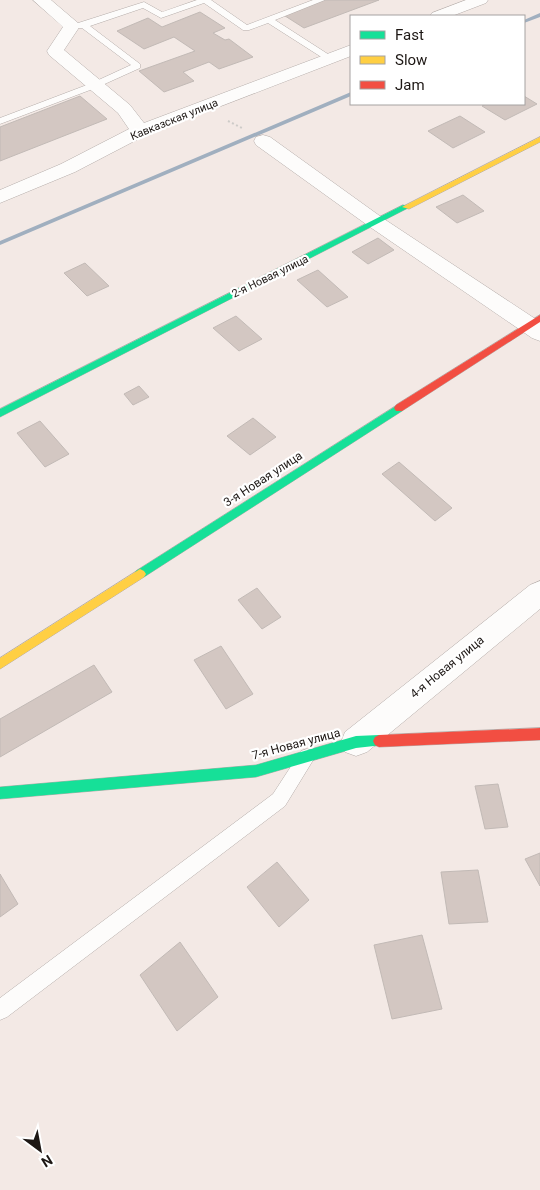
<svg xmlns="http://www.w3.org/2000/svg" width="540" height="1190" viewBox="0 0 540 1190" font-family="Roboto,sans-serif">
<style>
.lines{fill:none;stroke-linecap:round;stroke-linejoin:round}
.stream{fill:#a0afbf;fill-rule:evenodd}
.building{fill:#d3c7c2;stroke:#c2bab6}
.lane-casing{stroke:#b4aca9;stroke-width:1}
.street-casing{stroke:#b4aca9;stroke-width:1}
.fast-casing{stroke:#b4aca9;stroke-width:1}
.slow-casing{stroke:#b4aca9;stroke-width:1}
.jam-casing{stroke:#b4aca9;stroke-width:1}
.path{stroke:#cdcbc8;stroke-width:2;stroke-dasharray:2 2.5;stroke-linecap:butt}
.lane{fill:#fdfcfb;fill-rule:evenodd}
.street{fill:#fdfcfb;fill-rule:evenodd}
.fast{fill:#16e098;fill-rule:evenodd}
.slow{fill:#ffcf43;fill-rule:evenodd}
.jam{fill:#f24e42;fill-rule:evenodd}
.labels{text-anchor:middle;stroke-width:4.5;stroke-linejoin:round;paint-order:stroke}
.far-street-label{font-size:11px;fill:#1d1714;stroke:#fff}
.street-label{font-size:12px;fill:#1d1714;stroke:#fff}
</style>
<rect width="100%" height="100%" fill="#f3e9e5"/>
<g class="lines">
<path class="stream" d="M 540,13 L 540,17 L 524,23 L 524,20 Z
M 351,92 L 351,96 L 0,245 L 0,241 Z"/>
</g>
<path class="building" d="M 321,0 L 379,0 L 304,28 L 282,14 Z
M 200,12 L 225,28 L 213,33 L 225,40 L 229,39 L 253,57 L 219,69 L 209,62 L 183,72 L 194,81 L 164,92 L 139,71 L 195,51 L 174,37 L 144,49 L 117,31 L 148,18 L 162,27 Z
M 80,96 L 107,119 L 0,161 L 0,127 Z
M 524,96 L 537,104 L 505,120 L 482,106 L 486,104 L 524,104 Z
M 460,116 L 485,132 L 453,148 L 428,131 Z
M 463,195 L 484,211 L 457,223 L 436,207 Z
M 378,238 L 394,250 L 368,264 L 352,252 Z
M 85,263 L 109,286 L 87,296 L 64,273 Z
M 318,270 L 348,297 L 327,307 L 297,280 Z
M 236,316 L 262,339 L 239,351 L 213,328 Z
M 139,386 L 149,397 L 133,405 L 124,394 Z
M 253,418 L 276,437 L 250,455 L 227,436 Z
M 40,421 L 69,454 L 45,467 L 17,433 Z
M 399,462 L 452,508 L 435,521 L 382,474 Z
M 257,588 L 281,617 L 262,629 L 238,600 Z
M 221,646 L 253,694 L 226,709 L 194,660 Z
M 94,665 L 112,692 L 0,757 L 0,719 Z
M 498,784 L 508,827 L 485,829 L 475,786 Z
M 540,853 L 540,886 L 525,859 Z
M 277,862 L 309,900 L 279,927 L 247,887 Z
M 478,870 L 488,922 L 449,924 L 441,872 Z
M 0,874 L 18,904 L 0,917 Z
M 422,935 L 442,1009 L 392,1019 L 374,945 Z
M 180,942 L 218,997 L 177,1031 L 140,975 Z"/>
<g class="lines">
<defs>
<path id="lane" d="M 197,0 L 211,0 L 247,25 L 313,0 L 325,0 L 275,20 L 334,58 L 329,61 L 326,60 L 268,23 L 249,30 L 243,30 L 204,3 L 161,18 L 143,8 L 90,26 L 140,64 L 140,68 L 98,87 L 0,124 L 0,118 L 92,83 L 131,65 L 82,28 L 75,28 L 75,24 L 144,2 L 162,12 Z
M 307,749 L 313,751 L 315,757 L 285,806 L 7,1017 L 0,1020 L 0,998 L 273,794 L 301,751 Z"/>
<path id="street" d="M 33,0 L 51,0 L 78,23 L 80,26 L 64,50 L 130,105 L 144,123 L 351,45 L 351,56 L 146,135 L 75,172 L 0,203 L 0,190 L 61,164 L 129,129 L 118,113 L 49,55 L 47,51 L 63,27 Z
M 466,0 L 488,0 L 486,3 L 452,16 L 430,16 L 432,13 Z
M 263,135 L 270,137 L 384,219 L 540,322 L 540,341 L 532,338 L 370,227 L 256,145 L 254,141 L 256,137 Z
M 540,581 L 540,609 L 367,752 L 356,756 L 345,752 L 341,742 L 345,732 L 530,585 Z"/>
<path id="fast" d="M 403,205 L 410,207 L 0,417 L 0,409 Z
M 399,404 L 404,408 L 402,411 L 144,577 L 136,577 L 134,574 L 136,571 Z
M 379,735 L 383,737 L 385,741 L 383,745 L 356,748 L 256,777 L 0,799 L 0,787 L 256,765 L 356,736 Z"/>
<path id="slow" d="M 540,137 L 540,142 L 409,209 L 402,207 Z
M 140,569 L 144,571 L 146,574 L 144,577 L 0,669 L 0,658 Z"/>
<path id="jam" d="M 540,315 L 540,322 L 402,411 L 396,411 L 394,408 L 396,405 Z
M 540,728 L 540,740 L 379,747 L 375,745 L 373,741 L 375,737 L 379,735 Z"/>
</defs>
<use href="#lane" class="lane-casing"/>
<use href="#street" class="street-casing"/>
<use href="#fast" class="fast-casing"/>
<use href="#slow" class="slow-casing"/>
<use href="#jam" class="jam-casing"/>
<path class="path" d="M 228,121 L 244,129"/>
<use href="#lane" class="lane"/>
<use href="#street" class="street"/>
<use href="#fast" class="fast"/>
<use href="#slow" class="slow"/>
<use href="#jam" class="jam"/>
</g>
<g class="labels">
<g class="far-street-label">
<text transform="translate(174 119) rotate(-22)" y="4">Кавказская улица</text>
<text transform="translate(270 276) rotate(-26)" y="4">2-я Новая улица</text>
</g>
<g class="street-label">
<text transform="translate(263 479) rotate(-33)" y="4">3-я Новая улица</text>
<text transform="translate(447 667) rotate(-39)" y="4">4-я Новая улица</text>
<text transform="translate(296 744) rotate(-15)" y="4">7-я Новая улица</text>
</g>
</g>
<rect x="350" y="15" width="175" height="90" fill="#ffffff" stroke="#a5a2a1"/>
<rect x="360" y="31" width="25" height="8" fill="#16e098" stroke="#a5a2a1"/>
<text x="395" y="40" font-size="15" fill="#1d1714">Fast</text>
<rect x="360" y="56" width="25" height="8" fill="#ffcf43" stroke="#a5a2a1"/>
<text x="395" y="65" font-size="15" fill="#1d1714">Slow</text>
<rect x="360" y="81" width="25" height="8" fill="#f24e42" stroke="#a5a2a1"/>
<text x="395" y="90" font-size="15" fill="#1d1714">Jam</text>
<g transform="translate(40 1150) rotate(148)" stroke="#ffffff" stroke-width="4" paint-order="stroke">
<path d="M0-4L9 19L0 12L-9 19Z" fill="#1d1714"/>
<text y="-8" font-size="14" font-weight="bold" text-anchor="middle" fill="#1d1714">N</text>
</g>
</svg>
